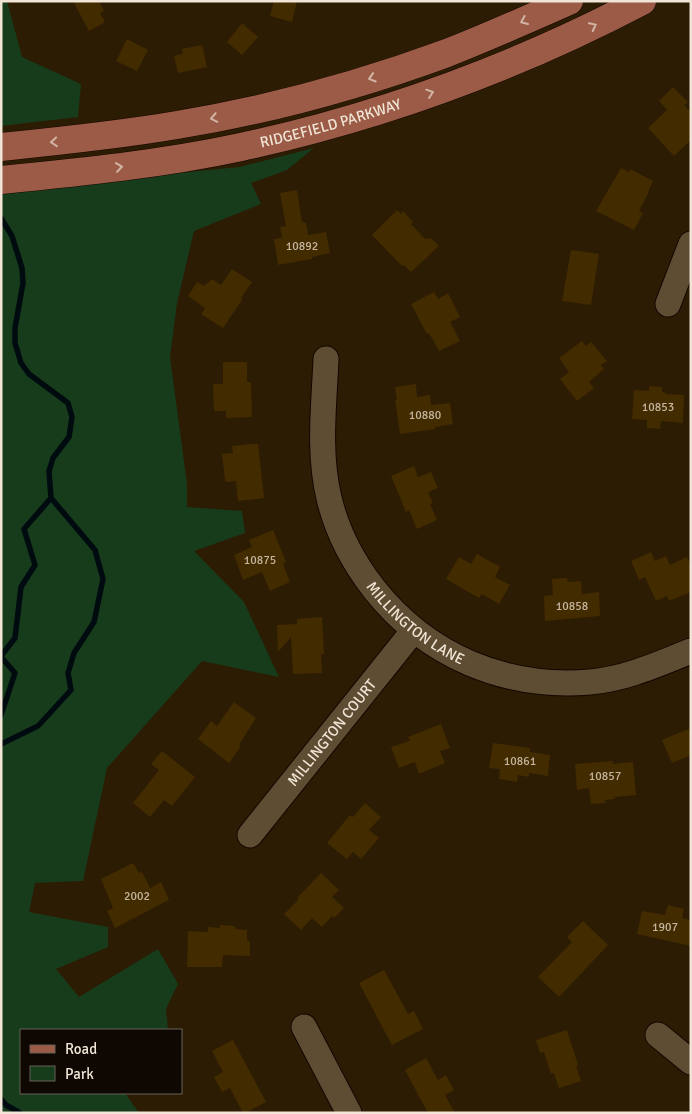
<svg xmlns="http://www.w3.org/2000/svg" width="692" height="1114" viewBox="0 0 692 1114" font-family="Signika,sans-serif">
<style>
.green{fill:#173c1c}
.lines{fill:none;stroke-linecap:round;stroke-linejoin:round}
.stream{stroke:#000b10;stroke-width:5.5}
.building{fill:#432b00}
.minor-casing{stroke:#140600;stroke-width:27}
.major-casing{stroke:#140600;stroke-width:29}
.minor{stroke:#5f4d33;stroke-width:25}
.major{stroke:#9b5b46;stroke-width:28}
.oneway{stroke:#d2b5a4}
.labels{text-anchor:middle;stroke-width:4;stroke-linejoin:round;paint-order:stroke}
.number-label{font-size:12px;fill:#c5b6a0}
.street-label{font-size:15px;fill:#f0e5d6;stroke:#0f0802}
</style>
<rect width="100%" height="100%" fill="#2c1c03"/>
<path class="green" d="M 1,1 L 7,1 L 22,57 L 81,84 L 78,117 L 1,126 Z
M 314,148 L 287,170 L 251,183 L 261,204 L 194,231 L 177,303 L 170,357 L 187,484 L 187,507 L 242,511 L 245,533 L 194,551 L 244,602 L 279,677 L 202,661 L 107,768 L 83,881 L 35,883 L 29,912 L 108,927 L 108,947 L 56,969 L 79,997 L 158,949 L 178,984 L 166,1009 L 168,1030 L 21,1030 L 21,1093 L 125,1093 L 139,1113 L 1,1113 L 1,191 L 239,167 Z"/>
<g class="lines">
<path class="stream" d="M 1,218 L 12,236 L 22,268 L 23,283 L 15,328 L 15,343 L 21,363 L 29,374 L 68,403 L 72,417 L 69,437 L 53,458 L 49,471 L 51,498 L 95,550 L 103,579 L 94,622 L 74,653 L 68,673 L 71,690 L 38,726 L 1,744
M 1,656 L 15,638 L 21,587 L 35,565 L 24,529 L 51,498
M 1,657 L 15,673 L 1,715
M 1,1099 L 6,1105 L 20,1113"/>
</g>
<path class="building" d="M 73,1 L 99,1 L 104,11 L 100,13 L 105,22 L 89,31 Z
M 274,1 L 297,1 L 292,22 L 270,16 Z
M 242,23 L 258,37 L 242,55 L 227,42 Z
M 127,39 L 148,50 L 137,71 L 116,61 Z
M 202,45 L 207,67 L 178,73 L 174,56 L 183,54 L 182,49 Z
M 673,87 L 688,102 L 684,105 L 691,112 L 691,140 L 674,156 L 648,128 L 667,110 L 659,101 Z
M 621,168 L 629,172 L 630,169 L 653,181 L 648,192 L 649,192 L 639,211 L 643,213 L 634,230 L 596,211 Z
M 297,190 L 302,222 L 306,223 L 308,235 L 326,232 L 330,253 L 312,257 L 312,259 L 278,265 L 274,239 L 282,238 L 280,227 L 286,226 L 280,193 Z
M 397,210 L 401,214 L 403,211 L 413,222 L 411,224 L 425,239 L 431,238 L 439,246 L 411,272 L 404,265 L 402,266 L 372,235 Z
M 571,250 L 599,254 L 591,305 L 562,301 Z
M 232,269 L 252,282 L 241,298 L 242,300 L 223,328 L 201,314 L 205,308 L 188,296 L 197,282 L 204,286 L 212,279 L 221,285 Z
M 434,292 L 438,299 L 448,293 L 460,317 L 450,322 L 460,341 L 439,351 L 429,333 L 427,334 L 411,304 Z
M 582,341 L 586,346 L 591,342 L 607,361 L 601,365 L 604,369 L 589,382 L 594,388 L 577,401 L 560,379 L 569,372 L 559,358 Z
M 223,362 L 247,362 L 247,382 L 251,382 L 252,417 L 226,418 L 226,411 L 214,411 L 213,384 L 223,384 Z
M 416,384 L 417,397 L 430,395 L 431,405 L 450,403 L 453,424 L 435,427 L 435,429 L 400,434 L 395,400 L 397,400 L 395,387 Z
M 649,386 L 662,387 L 662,392 L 666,393 L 666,394 L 684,395 L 683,423 L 661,421 L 660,429 L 647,428 L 647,420 L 632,419 L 634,390 L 649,391 Z
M 253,444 L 258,444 L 264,498 L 238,501 L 236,481 L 226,482 L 225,479 L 222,454 L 233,453 L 232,446 Z
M 414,466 L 418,477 L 431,472 L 438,488 L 428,492 L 433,503 L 430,504 L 437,520 L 417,529 L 409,510 L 406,512 L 391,476 Z
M 273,530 L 286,562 L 283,564 L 290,582 L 270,591 L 262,572 L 243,580 L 234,555 L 252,547 L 249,540 Z
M 651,552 L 655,561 L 666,556 L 670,565 L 687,557 L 691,566 L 691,592 L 669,601 L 667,596 L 656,601 L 645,577 L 639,580 L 631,561 Z
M 477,554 L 500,567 L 495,577 L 510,585 L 499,604 L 482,594 L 479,598 L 446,579 L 459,557 L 471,564 Z
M 567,578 L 568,582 L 581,581 L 582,594 L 599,592 L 600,616 L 545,621 L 544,596 L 553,595 L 552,579 Z
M 322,617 L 324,654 L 321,654 L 322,673 L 293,674 L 291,637 L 278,652 L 277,625 L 297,624 L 297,619 Z
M 234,702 L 256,718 L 239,745 L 241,746 L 229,763 L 198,739 L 211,721 L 217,726 Z
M 441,724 L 450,748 L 440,751 L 445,763 L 419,774 L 415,762 L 399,768 L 391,747 L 410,741 L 408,737 Z
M 691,728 L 691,755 L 672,763 L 662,740 Z
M 493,743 L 530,748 L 530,752 L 550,755 L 548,776 L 529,773 L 529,777 L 518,775 L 517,782 L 499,779 L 500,769 L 489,768 Z
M 162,751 L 195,777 L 172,806 L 164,800 L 150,817 L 133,803 L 159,770 L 151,764 Z
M 613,761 L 613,764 L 633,762 L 636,795 L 614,797 L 615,799 L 605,800 L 605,803 L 591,804 L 589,788 L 577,790 L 575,764 Z
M 365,803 L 381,817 L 369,830 L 379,838 L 361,859 L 353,852 L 347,859 L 327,843 L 350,815 L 353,817 Z
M 133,863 L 139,873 L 142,872 L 150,888 L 161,882 L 169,900 L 115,928 L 107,911 L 113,908 L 101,879 Z
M 321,873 L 339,890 L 332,897 L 344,908 L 334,918 L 332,916 L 322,927 L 312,918 L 301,930 L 284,914 L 298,900 L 297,898 Z
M 668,905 L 684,909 L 682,918 L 691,920 L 691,946 L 637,934 L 642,911 L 665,915 Z
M 583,921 L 608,945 L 559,997 L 538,977 L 572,942 L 567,937 Z
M 220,925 L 235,926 L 235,929 L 247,930 L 247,941 L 250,941 L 250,956 L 223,955 L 222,967 L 187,967 L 188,931 L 208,932 L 208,927 L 220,928 Z
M 384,970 L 408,1014 L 414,1011 L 423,1029 L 392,1045 L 359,983 Z
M 567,1030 L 578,1065 L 576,1066 L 581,1081 L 559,1088 L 554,1073 L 551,1074 L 544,1052 L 540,1053 L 536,1040 Z
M 233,1040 L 266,1102 L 245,1113 L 243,1113 L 230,1088 L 222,1092 L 214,1077 L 223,1072 L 212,1051 Z
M 426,1058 L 438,1080 L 446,1075 L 454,1090 L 445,1095 L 455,1113 L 428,1113 L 405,1070 Z"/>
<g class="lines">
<defs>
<g id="minor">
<path d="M 668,304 L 691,244"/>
<path id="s1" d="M 326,359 C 324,406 318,452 329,498 C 337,532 353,562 374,589 C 427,656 505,689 590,682 C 626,679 658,664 691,651"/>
<path id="s2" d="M 250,835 L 414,630"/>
<path d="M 304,1027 L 349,1113"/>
<path d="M 658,1035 L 691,1062"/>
</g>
<g id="major">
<path d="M 1,147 C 60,141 119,135 177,125 C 269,110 360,85 447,53 C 488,37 528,19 569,1"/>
<path id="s3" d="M 1,180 C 82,172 162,164 241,147 C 380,117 516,67 642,1"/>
</g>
</defs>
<use href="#minor" class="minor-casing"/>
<use href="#major" class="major-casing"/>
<use href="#minor" class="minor"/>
<use href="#major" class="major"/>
</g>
<defs><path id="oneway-chevron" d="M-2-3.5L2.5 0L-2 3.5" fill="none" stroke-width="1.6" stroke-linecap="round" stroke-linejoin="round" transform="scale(1.25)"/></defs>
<g class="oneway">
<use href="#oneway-chevron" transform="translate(524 21) rotate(157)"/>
<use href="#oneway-chevron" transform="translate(593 26) rotate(-26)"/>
<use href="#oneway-chevron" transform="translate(372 78) rotate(163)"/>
<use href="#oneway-chevron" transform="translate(430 93) rotate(-19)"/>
<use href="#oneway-chevron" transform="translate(214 118) rotate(169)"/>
<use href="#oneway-chevron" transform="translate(54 142) rotate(175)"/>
<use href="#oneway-chevron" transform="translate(119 167) rotate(-8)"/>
</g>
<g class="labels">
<g class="number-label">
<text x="302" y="250">10892</text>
<text x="658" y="411">10853</text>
<text x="425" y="419">10880</text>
<text x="260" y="564">10875</text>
<text x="572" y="610">10858</text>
<text x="520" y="765">10861</text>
<text x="605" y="780">10857</text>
<text x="137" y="900">2002</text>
<text x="665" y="931">1907</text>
</g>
<g class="street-label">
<text dy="5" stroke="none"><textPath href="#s3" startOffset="335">RIDGEFIELD PARKWAY</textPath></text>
<text dy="5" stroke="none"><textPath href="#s1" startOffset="296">MILLINGTON LANE</textPath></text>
<text dy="5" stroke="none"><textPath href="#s2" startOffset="131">MILLINGTON COURT</textPath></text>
</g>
</g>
<rect width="692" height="1114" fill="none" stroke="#f0e5d6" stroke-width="5"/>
<rect x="20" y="1029" width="162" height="65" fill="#0f0802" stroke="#696057"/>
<rect x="30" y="1045" width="25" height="8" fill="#9b5b46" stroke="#696057"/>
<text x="65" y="1054" font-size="15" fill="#f0e5d6">Road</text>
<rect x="30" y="1066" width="25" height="15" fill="#173c1c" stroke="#696057"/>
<text x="65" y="1079" font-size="15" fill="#f0e5d6">Park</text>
</svg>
